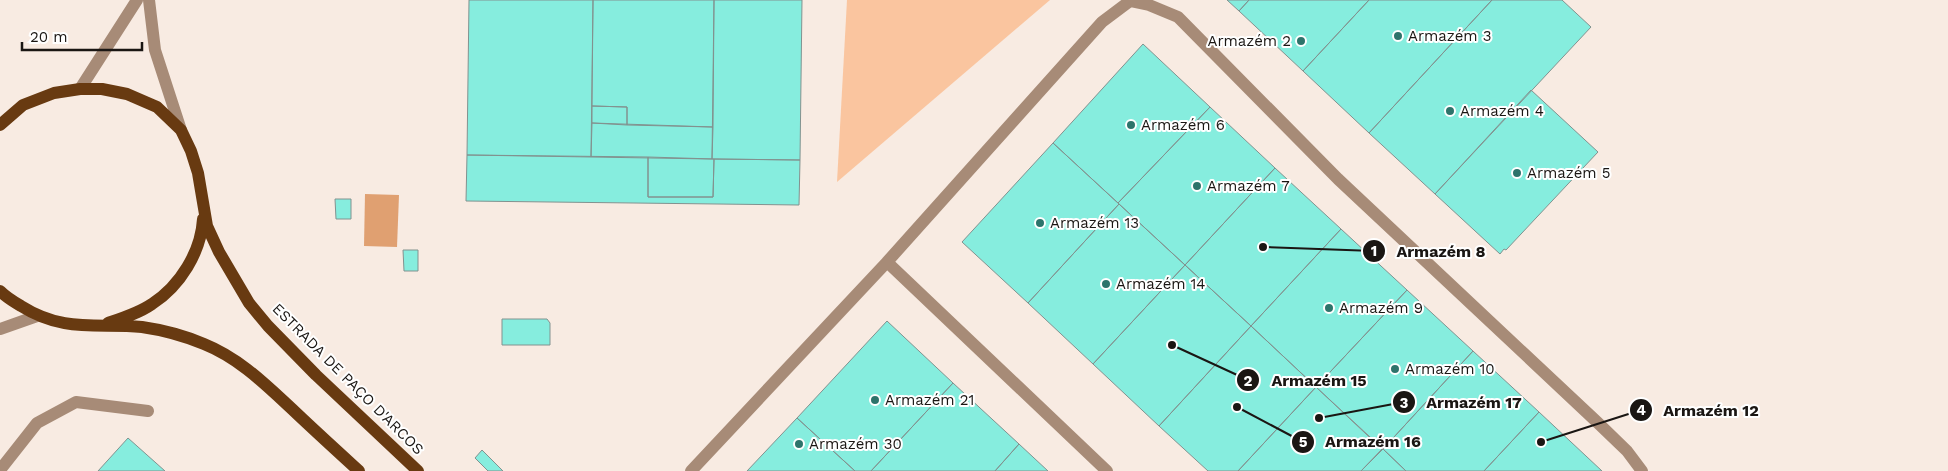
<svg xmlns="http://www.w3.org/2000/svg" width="1948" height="471" viewBox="0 0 1948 471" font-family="'Work Sans',sans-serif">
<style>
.green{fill:#fac59f}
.water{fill:#e0a071}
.building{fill:#86edde;stroke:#82928f}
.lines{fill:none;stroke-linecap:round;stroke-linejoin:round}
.service{stroke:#a78b77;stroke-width:12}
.minor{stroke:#a78b77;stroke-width:12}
.primary{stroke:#683a11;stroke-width:12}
.poi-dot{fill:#2d746b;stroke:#fff;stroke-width:2}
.labels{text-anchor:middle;stroke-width:4;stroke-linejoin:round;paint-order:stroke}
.poi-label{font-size:15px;fill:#1a1613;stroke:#fff;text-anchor:start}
.street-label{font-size:15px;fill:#1a1613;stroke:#fff}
.leader{fill:none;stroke:#1a1613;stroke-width:2}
.callout-dot{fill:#1a1613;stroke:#fff;stroke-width:2}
.mark-label{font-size:15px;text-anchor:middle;font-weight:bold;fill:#fff}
.callout-label{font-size:16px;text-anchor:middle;font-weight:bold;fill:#1a1613;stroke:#fff;stroke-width:4;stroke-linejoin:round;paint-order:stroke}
</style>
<rect width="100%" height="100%" fill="#f8ebe2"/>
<path class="green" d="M 847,0 L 1050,0 L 837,182 Z"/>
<path class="water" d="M 365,194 L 399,195 L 397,247 L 364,246 Z"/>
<path class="building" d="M 469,0 L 593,0 L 591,157 L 467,155 Z
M 593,0 L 714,0 L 713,127 L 627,125 L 627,107 L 592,106 Z
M 714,0 L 802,0 L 800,160 L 712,159 Z
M 1227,0 L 1249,0 L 1239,11 Z
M 1249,0 L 1369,0 L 1303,71 L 1239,11 Z
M 1369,0 L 1492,0 L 1369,133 L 1303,71 Z
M 1492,0 L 1562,0 L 1591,27 L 1435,194 L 1369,133 Z
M 1143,44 L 1210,107 L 1118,203 L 1053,143 Z
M 1531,90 L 1598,152 L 1506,250 L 1504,249 L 1500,254 L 1435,194 Z
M 592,106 L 627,107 L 627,125 L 592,123 Z
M 1210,107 L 1275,168 L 1185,265 L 1118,203 Z
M 592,123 L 713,127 L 712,159 L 591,157 Z
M 1053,143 L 1119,204 L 1028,303 L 962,242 Z
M 467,155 L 648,157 L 648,197 L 713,197 L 714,159 L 800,160 L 799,205 L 466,201 Z
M 648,157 L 714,159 L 713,197 L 648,197 Z
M 1275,168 L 1341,229 L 1251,326 L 1185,265 Z
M 335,199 L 351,199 L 351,219 L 336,219 Z
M 1119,204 L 1185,265 L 1093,364 L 1028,303 Z
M 1341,229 L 1407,290 L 1316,387 L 1251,326 Z
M 403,250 L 418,250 L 418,271 L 404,271 Z
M 1185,265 L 1251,326 L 1159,426 L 1093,364 Z
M 1407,290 L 1473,351 L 1383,449 L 1316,387 Z
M 502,319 L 547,319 L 550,323 L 550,345 L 502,345 Z
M 887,321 L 953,383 L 871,471 L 855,471 L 797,418 Z
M 1251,326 L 1316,387 L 1238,471 L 1208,471 L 1159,426 Z
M 1473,351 L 1539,412 L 1484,471 L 1406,471 L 1383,449 Z
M 953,383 L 1019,444 L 995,471 L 871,471 Z
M 1316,387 L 1382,449 L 1361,471 L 1238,471 Z
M 1539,412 L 1602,471 L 1484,471 Z
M 797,418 L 855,471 L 747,471 Z
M 128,438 L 165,471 L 98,471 Z
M 1019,444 L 1048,471 L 995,471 Z
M 1383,449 L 1406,471 L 1361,471 Z
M 482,450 L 503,471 L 488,471 L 475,458 Z"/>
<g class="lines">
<path class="service" d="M 887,262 L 1107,471
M 0,470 L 37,423 L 76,402 L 148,411
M 691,471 L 887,262 L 1102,22 L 1130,1 L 1149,5 L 1178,17 L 1338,179 L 1597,422 L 1627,451 L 1642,471"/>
<path class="minor" d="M 149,0 L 155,50 L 181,130
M 80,89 L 137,0
M 0,329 L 37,316"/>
<path class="primary" d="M 0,125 L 23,105 L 54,93 L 80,89 L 102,89 L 127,94 L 157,107 L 181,130 L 191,151 L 198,173 L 207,226 L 219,252 L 249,303 L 268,326 L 316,375 L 418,471
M 0,291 C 6,297 14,302 21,306 C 64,333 96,323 142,327 C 163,330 185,336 204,344 C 239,358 265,384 292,409 C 314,430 336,450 359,471
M 108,323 C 123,318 139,313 152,304 C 180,286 201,252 203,219"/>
</g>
<g class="poi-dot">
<circle cx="1398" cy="36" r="5"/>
<circle cx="1301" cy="41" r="5"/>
<circle cx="1450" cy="111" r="5"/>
<circle cx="1131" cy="125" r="5"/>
<circle cx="1517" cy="173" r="5"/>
<circle cx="1197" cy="186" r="5"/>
<circle cx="1040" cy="223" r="5"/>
<circle cx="1106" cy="284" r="5"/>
<circle cx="1329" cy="308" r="5"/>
<circle cx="1395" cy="369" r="5"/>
<circle cx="875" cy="400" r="5"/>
<circle cx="799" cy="444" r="5"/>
</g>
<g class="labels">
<g class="poi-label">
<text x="1408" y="41">Armazém 3</text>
<text x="1291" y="46" text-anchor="end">Armazém 2</text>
<text x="1460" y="116">Armazém 4</text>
<text x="1141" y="130">Armazém 6</text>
<text x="1527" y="178">Armazém 5</text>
<text x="1207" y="191">Armazém 7</text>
<text x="1050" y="228">Armazém 13</text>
<text x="1116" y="289">Armazém 14</text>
<text x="1339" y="313">Armazém 9</text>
<text x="1405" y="374">Armazém 10</text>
<text x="885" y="405">Armazém 21</text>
<text x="809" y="449">Armazém 30</text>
</g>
<g class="street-label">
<text transform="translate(348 379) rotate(45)" y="5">ESTRADA DE PAÇO D'ARCOS</text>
</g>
</g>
<path class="leader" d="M1263 247L1374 251M1172 345L1248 380M1319 418L1404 402M1541 442L1641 410M1237 407L1303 442"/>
<g class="callout-dot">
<circle cx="1263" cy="247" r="5"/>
<circle cx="1172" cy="345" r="5"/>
<circle cx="1319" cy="418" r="5"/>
<circle cx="1541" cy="442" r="5"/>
<circle cx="1237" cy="407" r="5"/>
<circle cx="1374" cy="251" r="12"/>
<circle cx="1248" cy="380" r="12"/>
<circle cx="1404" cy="402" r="12"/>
<circle cx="1641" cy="410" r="12"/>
<circle cx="1303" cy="442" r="12"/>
</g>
<g class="mark-label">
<text x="1374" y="256">1</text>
<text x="1248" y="386">2</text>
<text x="1404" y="408">3</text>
<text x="1641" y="415">4</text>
<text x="1303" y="447">5</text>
</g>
<g class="callout-label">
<text x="1441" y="257">Armazém 8</text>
<text x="1319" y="386">Armazém 15</text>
<text x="1474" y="408">Armazém 17</text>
<text x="1711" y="416">Armazém 12</text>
<text x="1373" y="447">Armazém 16</text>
</g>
<path d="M22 42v8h120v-8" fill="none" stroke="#1a1613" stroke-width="2.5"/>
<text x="30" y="42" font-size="15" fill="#1a1613" stroke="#ffffff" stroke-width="4" paint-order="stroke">20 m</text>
</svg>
